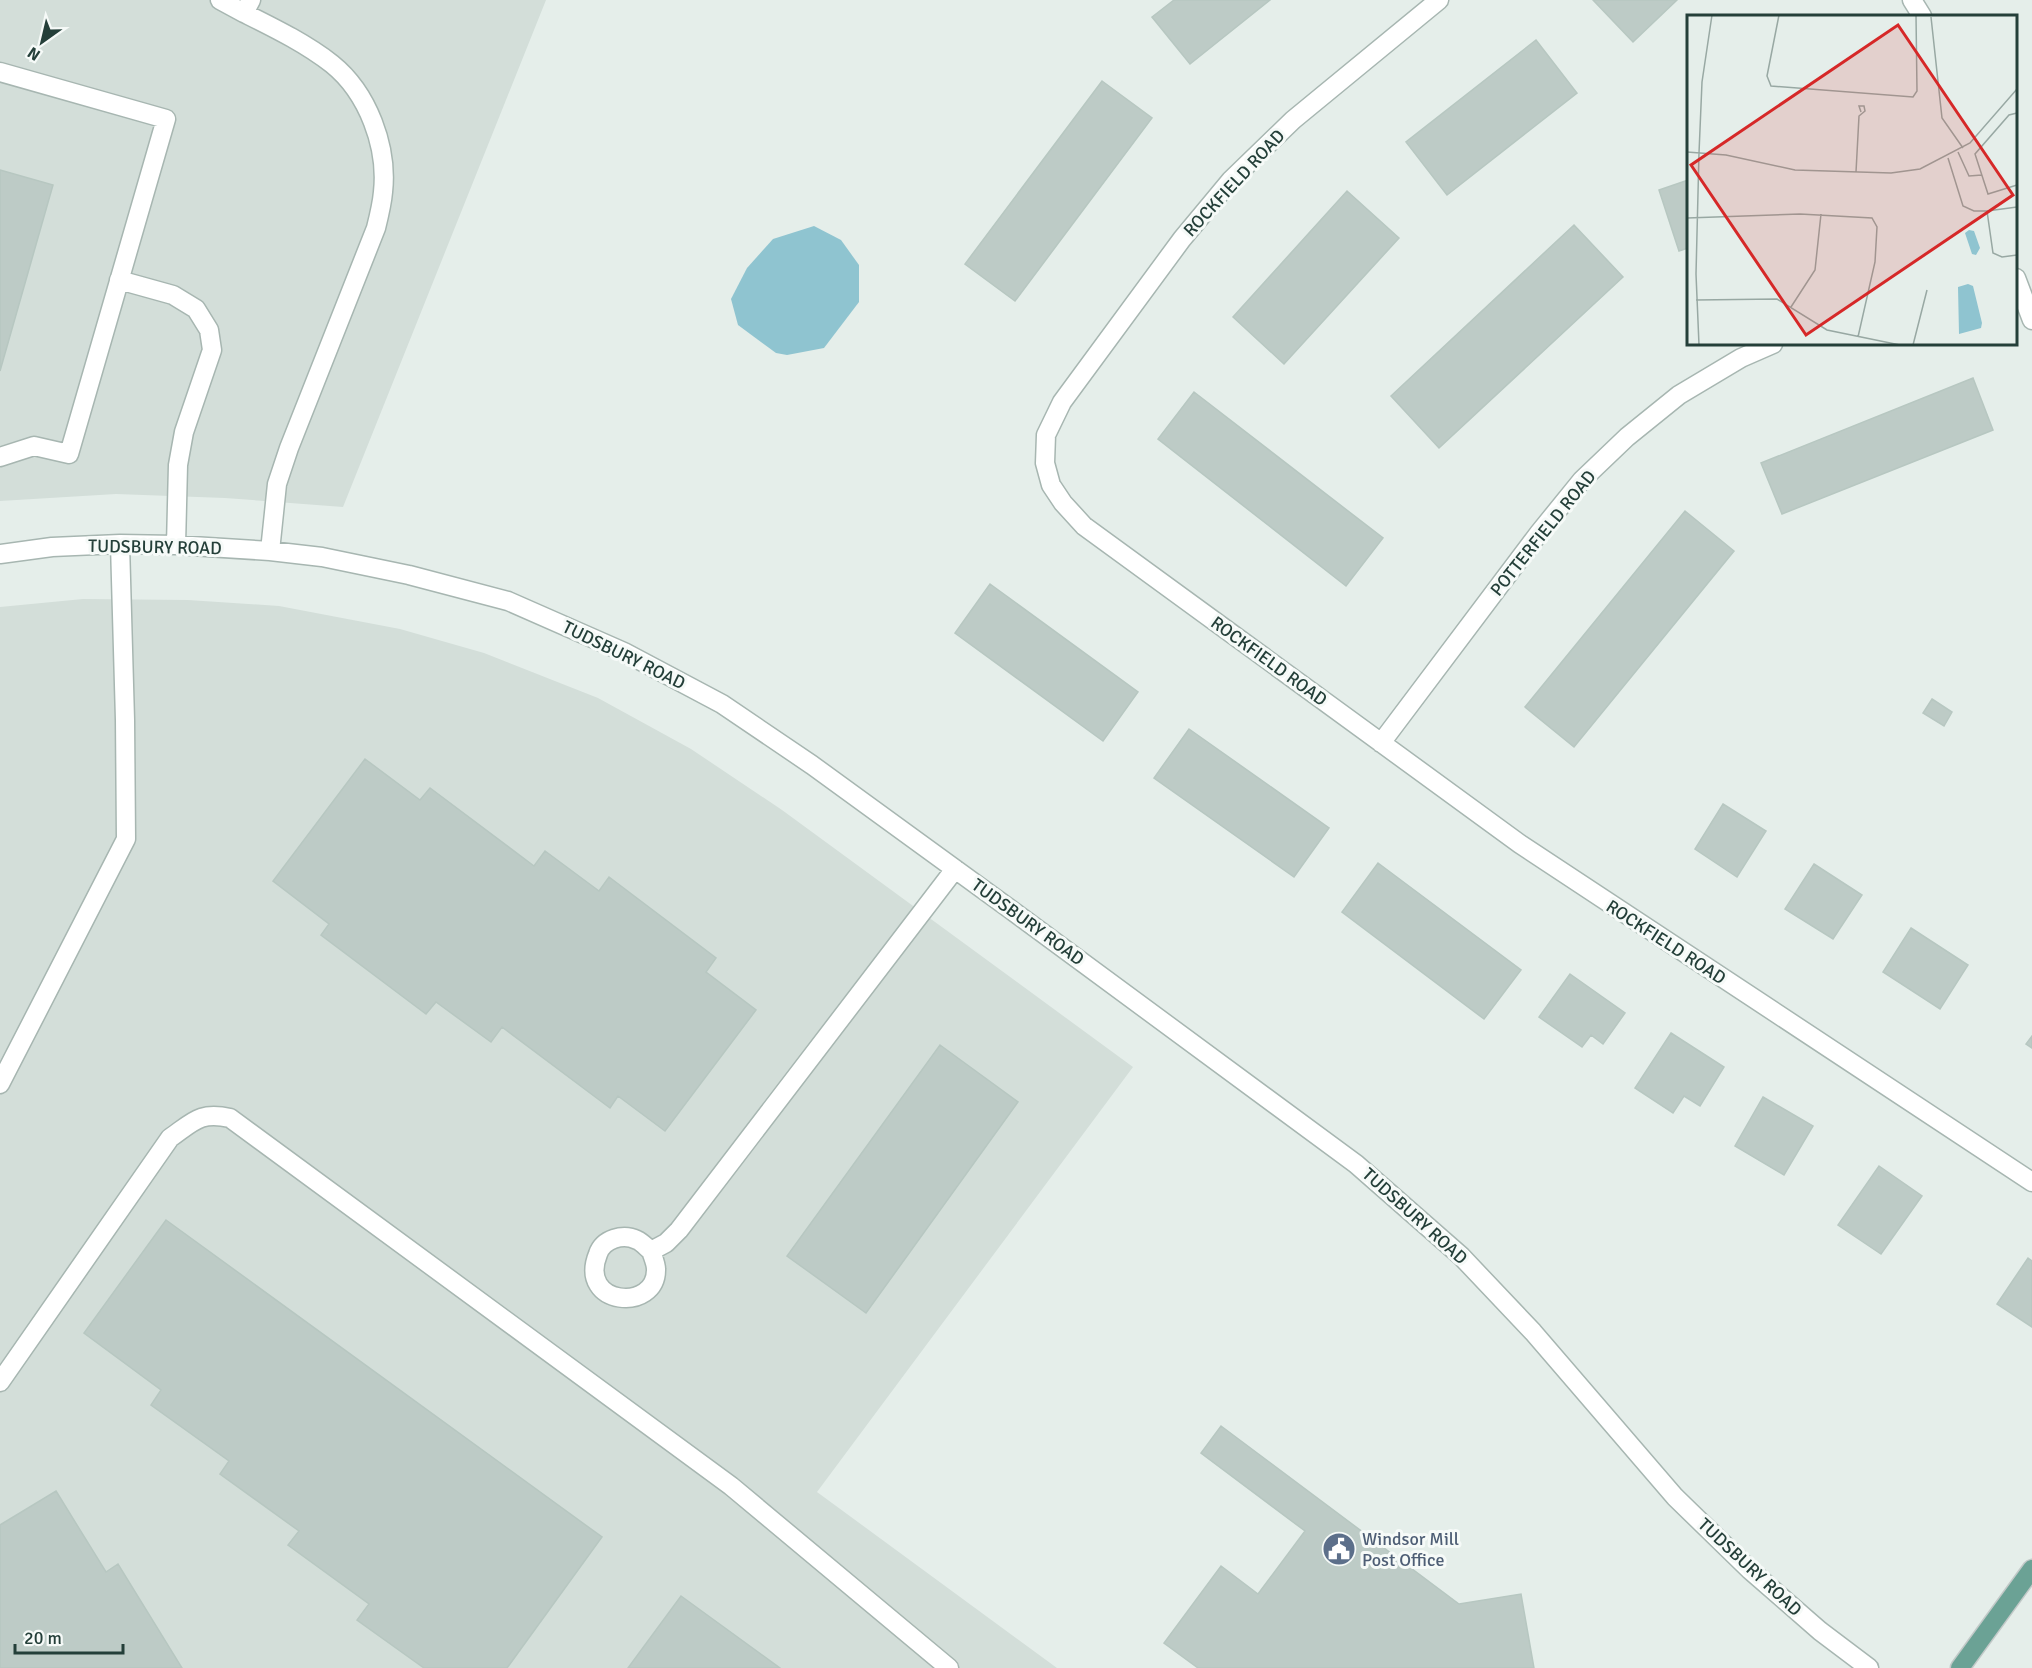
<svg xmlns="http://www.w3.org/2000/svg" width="2032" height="1668" viewBox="0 0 2032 1668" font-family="Signika,sans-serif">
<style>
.built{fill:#d3ded9}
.water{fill:#8fc4d0}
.building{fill:#bdcbc6;stroke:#b7c7c1;stroke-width:1.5}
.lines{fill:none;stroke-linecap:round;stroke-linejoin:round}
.minor-casing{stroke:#a7b6b1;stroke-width:21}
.major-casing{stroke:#c2c9c8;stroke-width:21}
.minor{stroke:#fff;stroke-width:18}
.major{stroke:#6ba295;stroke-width:18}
.labels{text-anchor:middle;stroke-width:6;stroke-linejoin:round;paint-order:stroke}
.street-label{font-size:18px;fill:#243f39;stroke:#f6faf8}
.service-label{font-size:18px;fill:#4e5e75;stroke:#f6faf8;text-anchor:start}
.inset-road{fill:none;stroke:#98a8a3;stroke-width:1.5}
.view{fill:#d62828;fill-opacity:0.15;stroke:#d62828;stroke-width:3}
.inset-edge{fill:none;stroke:#243f39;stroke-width:3}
</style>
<rect width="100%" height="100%" fill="#e5eeea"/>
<path class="built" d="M 0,0 L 546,0 L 343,507 L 225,498 L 116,494 L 0,501 Z
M 83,599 L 188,600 L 279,606 L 400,629 L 484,653 L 598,698 L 691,749 L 782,810 L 1133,1067 L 817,1492 L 1057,1668 L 0,1668 L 0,607 Z"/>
<path class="water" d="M 814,226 L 841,240 L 859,265 L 859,302 L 824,348 L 787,355 L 776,353 L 738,325 L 731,299 L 747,268 L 773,239 Z"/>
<path class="building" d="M 1174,0 L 1270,0 L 1190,64 L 1152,17 Z
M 1593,0 L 1677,0 L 1633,42 Z
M 1536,40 L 1577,93 L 1447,195 L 1406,142 Z
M 1102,81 L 1152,118 L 1015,301 L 965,264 Z
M 0,170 L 53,185 L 0,371 Z
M 1688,180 L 1688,248 L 1679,251 L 1659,190 Z
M 1347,191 L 1399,238 L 1284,364 L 1233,317 Z
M 1574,225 L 1623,277 L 1439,448 L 1391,396 Z
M 1973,378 L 1993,430 L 1782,514 L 1761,463 Z
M 1194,392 L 1383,538 L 1346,586 L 1158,439 Z
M 1685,511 L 1734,551 L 1574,747 L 1525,707 Z
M 990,584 L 1138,692 L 1103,741 L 955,633 Z
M 1932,699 L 1952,712 L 1944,726 L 1923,713 Z
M 1189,729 L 1329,828 L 1294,877 L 1154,778 Z
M 365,759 L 420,800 L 430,788 L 534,866 L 545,851 L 599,891 L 609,877 L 716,958 L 706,972 L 756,1010 L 665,1131 L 618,1096 L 610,1108 L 502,1027 L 491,1042 L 436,1002 L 426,1014 L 321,935 L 329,924 L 273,881 Z
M 1723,804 L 1766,831 L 1737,877 L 1695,849 Z
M 1378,863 L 1521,970 L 1484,1019 L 1342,912 Z
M 1814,864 L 1862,895 L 1833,939 L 1785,909 Z
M 1911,928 L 1968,965 L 1940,1009 L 1883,972 Z
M 1570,974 L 1625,1013 L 1603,1044 L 1591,1035 L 1582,1047 L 1539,1017 Z
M 1671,1033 L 1724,1067 L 1700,1106 L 1684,1096 L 1673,1113 L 1635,1088 Z
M 2032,1036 L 2032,1048 L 2026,1044 Z
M 940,1045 L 1018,1102 L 866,1313 L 787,1256 Z
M 1763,1097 L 1813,1126 L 1784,1175 L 1735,1146 Z
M 1879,1166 L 1922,1196 L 1881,1254 L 1838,1225 Z
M 166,1220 L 602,1537 L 507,1668 L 424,1668 L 357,1620 L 369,1604 L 288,1545 L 299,1531 L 220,1474 L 229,1461 L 151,1405 L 161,1390 L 84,1333 Z
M 2028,1258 L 2032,1261 L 2032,1327 L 1997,1304 Z
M 1221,1426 L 1459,1604 L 1521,1594 L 1534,1668 L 1198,1668 L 1164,1643 L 1221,1566 L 1258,1594 L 1305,1531 L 1201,1453 Z
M 56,1491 L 106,1572 L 118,1564 L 182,1668 L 0,1668 L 0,1525 Z
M 681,1596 L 780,1668 L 628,1668 Z"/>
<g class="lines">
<defs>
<path id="minor" d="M 220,0 L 244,13
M 251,0 L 244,13 C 274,28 305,43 332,64 C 368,93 388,147 383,192 C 382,204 379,216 376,228 L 289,448 L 277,484 L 270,551
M 1439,0 L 1293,120 L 1231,180 L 1182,239 L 1062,402 L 1046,435 L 1045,463 L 1051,485 L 1063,503 L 1084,526 L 1520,844 L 2032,1182
M 1912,0 L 1922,16
M 0,72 L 166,119 L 69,454 L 34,446 L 0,457
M 2016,278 L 2032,320
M 119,280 L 173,295 L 196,309 L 209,330 L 212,350 L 184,432 L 178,465 L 176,545
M 0,554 L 52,547 L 120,544 L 176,545 L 270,551 L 322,557 L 409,575 L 508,601 L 624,652 L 722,704 L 812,765 L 1010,909 L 1356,1164 L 1461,1256 L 1533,1332 L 1675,1497 L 1750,1570 L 1820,1631 L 1869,1668
M 1381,743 L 1539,533 L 1582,480 L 1627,437 L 1679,395 L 1741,358 L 1773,344
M 0,1084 L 126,839 L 125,720 L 120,544
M 651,1251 C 653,1257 656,1264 656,1269 C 657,1313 577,1306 598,1254 C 603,1239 623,1233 637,1240 C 642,1242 647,1248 651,1251 L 666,1243 L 679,1230 L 955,869
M 0,1382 L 170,1138 C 193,1122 200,1111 230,1118 L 731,1486 L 949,1668"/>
<path id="major" d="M 1960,1668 L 2032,1569"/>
</defs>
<use href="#minor" class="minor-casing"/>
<use href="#major" class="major-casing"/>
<use href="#minor" class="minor"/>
<use href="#major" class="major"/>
</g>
<defs>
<symbol id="civic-disc" viewBox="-11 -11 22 22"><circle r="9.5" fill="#5c6f8a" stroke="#f6faf8"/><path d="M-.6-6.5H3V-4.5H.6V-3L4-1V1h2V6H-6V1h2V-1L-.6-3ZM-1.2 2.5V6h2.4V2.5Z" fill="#fff"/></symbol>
</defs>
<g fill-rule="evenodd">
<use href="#civic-disc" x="1320" y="1530" width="38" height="38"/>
</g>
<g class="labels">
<g class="street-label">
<text transform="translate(1234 183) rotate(-47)" y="6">ROCKFIELD ROAD</text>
<text transform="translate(1543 533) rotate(-51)" y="6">POTTERFIELD ROAD</text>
<text transform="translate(155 547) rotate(1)" y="6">TUDSBURY ROAD</text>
<text transform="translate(624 655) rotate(26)" y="6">TUDSBURY ROAD</text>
<text transform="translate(1269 661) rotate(36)" y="6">ROCKFIELD ROAD</text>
<text transform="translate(1028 922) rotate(36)" y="6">TUDSBURY ROAD</text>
<text transform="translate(1666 942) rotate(33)" y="6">ROCKFIELD ROAD</text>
<text transform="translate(1415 1216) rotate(42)" y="6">TUDSBURY ROAD</text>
<text transform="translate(1750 1567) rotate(43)" y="6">TUDSBURY ROAD</text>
</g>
<g class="service-label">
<text x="1362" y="1545">Windsor Mill<tspan x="1362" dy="21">Post Office</tspan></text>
</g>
</g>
<g transform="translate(1687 15)">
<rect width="330" height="330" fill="#e5eeea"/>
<path d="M 282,215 L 287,216 L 293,233 L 289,240 L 285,239 L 278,218 ZM 281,269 L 286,271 L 295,308 L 294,313 L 272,319 L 271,272 Z" fill="#8fc4d0"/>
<path class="inset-road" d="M 92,0 L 80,61 L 84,71 L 226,82 L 230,76 L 229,0M 244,2 L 255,103 L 276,133M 330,98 L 322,100 L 288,139 L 301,179 L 330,170M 0,137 L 39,140 L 108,155 L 204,158 L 233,154 L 283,128 L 330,74M 271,137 L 282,161 L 295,160M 261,143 L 276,191 L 287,196 L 300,196 L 306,238 L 315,242 L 330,240M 169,157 L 172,101 L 178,96 L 177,91 L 172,91 L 174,97M 300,196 L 330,192M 0,203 L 113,199 L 185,203 L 190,212 L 188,247 L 171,322M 9,285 L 90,284 L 140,315 L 213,330M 104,292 L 128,255 L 134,199M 12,330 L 9,259 L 12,138 L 15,67 L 25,0M 226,330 L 240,275"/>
<path class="view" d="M 211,10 L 326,180 L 119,320 L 4,150 Z"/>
<rect width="330" height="330" class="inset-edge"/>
</g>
<g transform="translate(42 42) rotate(214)" stroke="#f6faf8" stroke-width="4.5" paint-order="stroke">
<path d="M0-4.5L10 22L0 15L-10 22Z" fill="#243f39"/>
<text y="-9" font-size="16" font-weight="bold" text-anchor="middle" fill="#243f39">N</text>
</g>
<path d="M15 1644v9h108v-9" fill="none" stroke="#243f39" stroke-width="3"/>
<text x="24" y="1644" font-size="18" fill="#243f39" stroke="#f6faf8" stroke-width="4.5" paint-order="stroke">20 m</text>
</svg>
